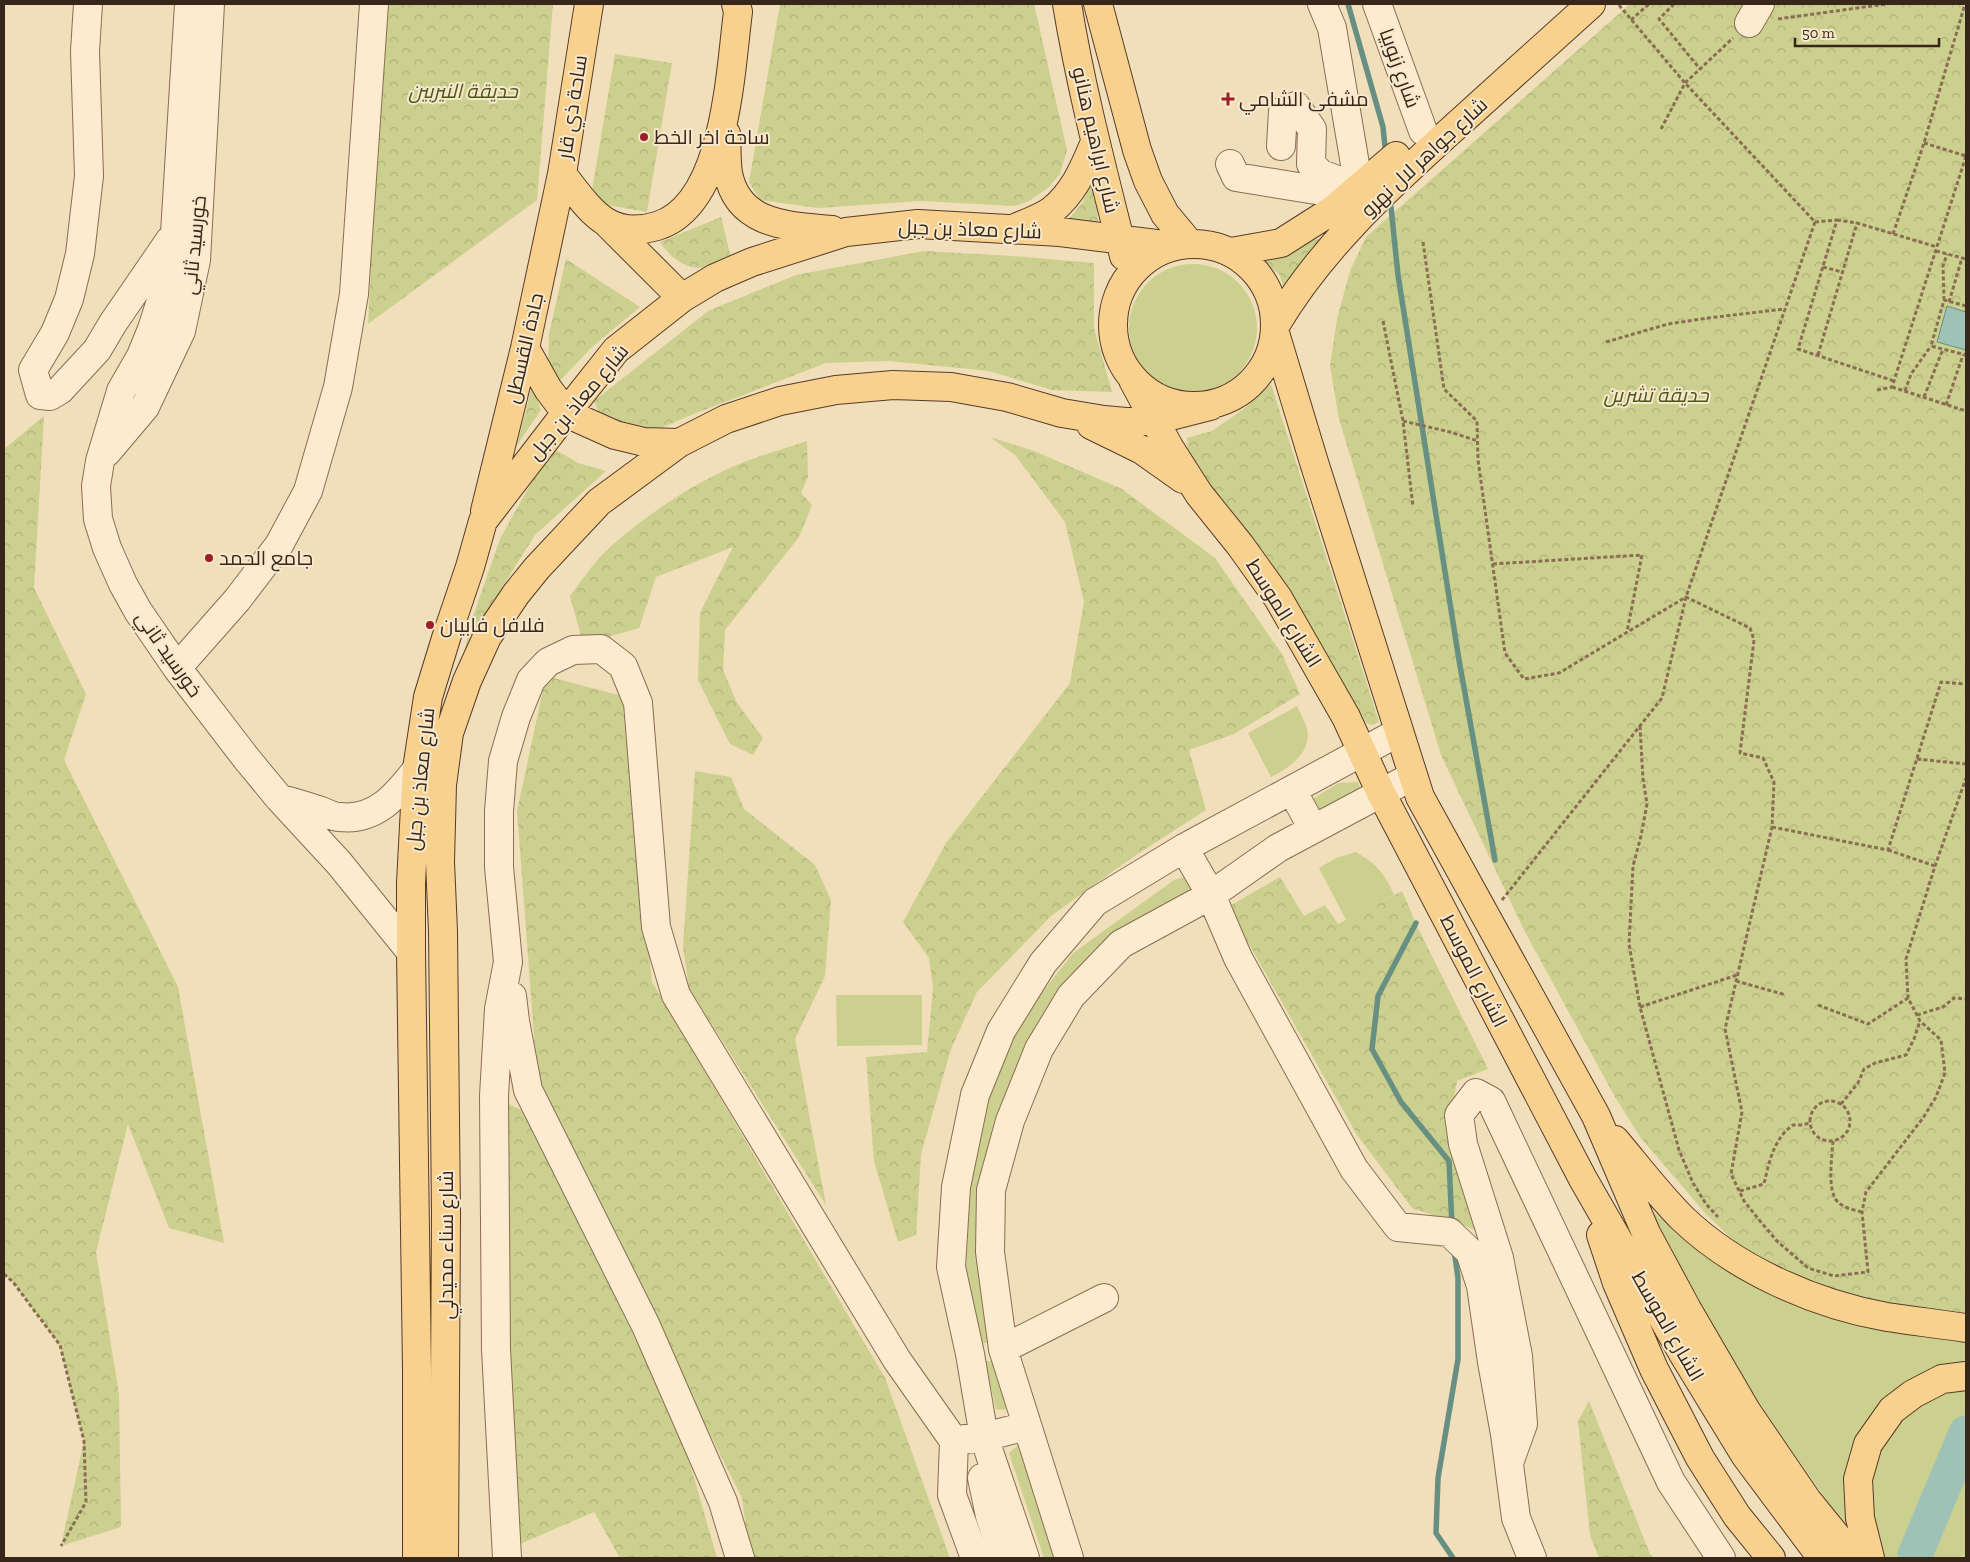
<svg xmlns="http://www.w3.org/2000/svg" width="1970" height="1562" viewBox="0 0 1970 1562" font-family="'Zilla Slab',Cairo,serif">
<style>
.grass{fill:#ccd08e}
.forest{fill:url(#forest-crowns)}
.water{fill:#9fc2b6;stroke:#679083}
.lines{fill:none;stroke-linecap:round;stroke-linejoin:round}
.stream{stroke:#679083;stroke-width:5.5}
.river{stroke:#9fc2b6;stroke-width:35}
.minor-casing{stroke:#8a6d53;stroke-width:30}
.major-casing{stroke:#563b29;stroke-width:30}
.path{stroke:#8a6d53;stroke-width:3;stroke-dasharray:4 2.5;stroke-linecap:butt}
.minor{stroke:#fcebce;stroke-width:28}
.major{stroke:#f9d18e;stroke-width:28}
.poi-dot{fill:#9e1e27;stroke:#f8e8cb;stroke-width:2}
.labels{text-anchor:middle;stroke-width:4;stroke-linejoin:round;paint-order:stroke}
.street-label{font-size:20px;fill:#37261a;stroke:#f8e8cb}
.park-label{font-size:20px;font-style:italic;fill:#4b561f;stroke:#f8e8cb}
.poi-label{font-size:20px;fill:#37261a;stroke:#f8e8cb;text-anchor:start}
</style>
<defs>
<pattern id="forest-crowns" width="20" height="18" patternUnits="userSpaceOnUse" patternTransform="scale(1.25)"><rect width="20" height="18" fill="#ccd08e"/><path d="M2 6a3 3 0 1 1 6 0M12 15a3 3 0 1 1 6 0" fill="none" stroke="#b0b27a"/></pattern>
</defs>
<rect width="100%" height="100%" fill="#f1debb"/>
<path class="grass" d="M1129 328a64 64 0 1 1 128 0a64 64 0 1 1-128 0Z
M 1297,706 C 1300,713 1305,721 1307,729 C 1312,753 1289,768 1271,777 L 1248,733 Z
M 1358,782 L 1361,791 L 1317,820 L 1307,802 L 1339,783 Z
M 1356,852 C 1376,864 1385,873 1394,895 L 1346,920 L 1319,868 L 1336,858 Z
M 1183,877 L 1189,880 L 1191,889 L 1184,896 L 1164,906 L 1011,1082 L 991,1335 L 988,1343 L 979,1343 L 967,1298 L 966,1272 L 970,1194 L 979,1134 L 995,1076 L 1020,1021 L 1073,953 L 1174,880 Z
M 836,995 L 922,995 L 922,1045 L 837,1046 Z
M 1650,1209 L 1700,1252 L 1759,1289 L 1839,1318 L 1966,1341 L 1966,1368 L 1871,1418 L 1851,1535 C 1790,1448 1728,1362 1677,1268 C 1667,1250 1659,1229 1650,1209 Z
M 985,1361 L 995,1361 L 1009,1406 L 1004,1410 L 996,1409 Z
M 1962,1391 L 1966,1391 L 1966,1558 L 1878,1558 L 1867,1532 L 1873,1461 L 1894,1424 L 1916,1407 L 1939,1395 Z
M 1019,1444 L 1060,1558 L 1044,1558 L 1009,1453 Z"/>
<path class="forest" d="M 384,4 L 553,4 L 537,200 L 368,324 Z
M 780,4 L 1034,4 L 1067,150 L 1060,174 L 1048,188 L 1029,201 L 1015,206 L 920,201 L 818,208 L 760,200 L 749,182 Z
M 1630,4 L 1966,4 L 1966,1313 L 1897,1305 L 1830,1288 L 1780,1271 L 1736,1243 L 1706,1214 L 1640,1137 L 1615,1097 L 1524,930 L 1441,755 L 1339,419 L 1330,366 L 1337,319 L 1350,271 L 1366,237 Z
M 615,54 L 672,63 L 647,212 L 590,202 Z
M 1094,177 L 1098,221 L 1066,222 L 1083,202 Z
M 721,217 L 731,258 C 722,261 709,268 700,268 C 683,268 668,255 660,242 Z
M 1322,237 L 1285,291 L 1279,274 L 1263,262 Z
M 924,251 L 1013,256 L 1094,263 L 1094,328 L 1112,392 L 1052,390 L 989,371 L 889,361 L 826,363 L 691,415 L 652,432 L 602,421 L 594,401 L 708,311 L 796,275 Z
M 566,259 L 640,307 L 591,348 L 556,385 L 548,363 L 549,334 Z
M 1271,384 L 1379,722 L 1372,725 L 1363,722 L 1188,454 L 1187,438 L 1212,431 L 1245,408 Z
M 532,386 L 541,410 L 517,445 Z
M 44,416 L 34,588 L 86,694 L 64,760 L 178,987 L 224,1243 L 169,1228 L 128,1124 L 96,1252 L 119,1394 L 121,1527 L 61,1546 L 84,1441 L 60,1345 L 13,1282 L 4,1274 L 4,449 Z
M 990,437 L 1034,451 L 1122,489 L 1215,558 L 1282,654 L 1300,694 L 1234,734 L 1189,750 L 1206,810 L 1130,859 L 1051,916 L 977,992 L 951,1049 L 921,1154 L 916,1235 L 898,1242 L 874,1161 L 866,1057 L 927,1052 L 933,988 L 929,958 L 903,922 L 946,843 L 1070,683 L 1084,602 L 1065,522 L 1015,455 Z
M 807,441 L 808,477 L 801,493 L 812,505 L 799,537 L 725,630 L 723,670 L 737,703 L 763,738 L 753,755 L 730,744 L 698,680 L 700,613 L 733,547 L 656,577 L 639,628 L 604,638 L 581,636 L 570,596 C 580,583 589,569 600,557 C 628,528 679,493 715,475 C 744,460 776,451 807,441 Z
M 551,447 L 578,463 L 606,471 L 535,535 L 485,614 L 461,667 L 471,622 L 500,539 Z
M 546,676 L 622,696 L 652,982 L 885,1378 L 950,1558 L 750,1558 L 742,1498 L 554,1122 L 537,1075 L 517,811 Z
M 695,771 L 731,777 L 744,809 L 815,865 L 831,900 L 825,976 L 795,1039 L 826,1205 L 689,988 L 683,947 Z
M 1280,877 L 1304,916 L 1325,905 L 1338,924 L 1402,891 L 1418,928 L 1488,1069 L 1457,1081 L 1449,1128 L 1477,1230 L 1412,1208 L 1357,1135 L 1228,907 Z
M 500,1100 L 526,1112 L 682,1436 L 717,1558 L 620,1558 L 594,1512 L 520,1544 L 507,1432 Z
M 1589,1401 L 1650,1554 L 1654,1558 L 1599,1558 L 1590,1535 L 1578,1421 Z"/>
<path class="water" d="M 1947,306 L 1966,312 L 1966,350 L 1937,342 Z"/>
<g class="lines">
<path class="stream" d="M 1348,4 L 1383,127 L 1385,147
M 1391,207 L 1398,275 L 1459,660 L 1495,860
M 1416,923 L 1378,996 L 1372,1049 L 1401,1102 L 1449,1161 L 1452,1226
M 1453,1558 L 1436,1533 L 1438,1478 L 1458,1359 L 1458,1278 L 1454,1250"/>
<path class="river" d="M 1915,1555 L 1966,1433"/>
<defs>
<path id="minor" d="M 88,4 L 85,51 L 89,176 L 80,254 L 69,299 L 55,333 L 33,370 L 40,395 L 50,396 L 60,390 L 97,350 L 113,323 L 170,240
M 189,4 L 175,233 L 165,288 L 152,329 L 141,356 L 121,391 L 100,461 L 96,486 L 98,519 L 107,548 L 123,584 L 138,611 L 177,668 L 246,758 L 279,798 L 339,863 L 411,952
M 1322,4 L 1332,28 L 1359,188
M 1377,4 L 1423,131
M 1749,23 L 1760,4
M 1281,146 L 1283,111 L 1296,106 L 1312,129 L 1311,164 L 1321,174 L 1359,188
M 1230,164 L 1236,177 L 1347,195
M 107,452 L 145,407 L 181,331 L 196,260 L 210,4
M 177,668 L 237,600 L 279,545 L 308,491 L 338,387 L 354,294 L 374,4
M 1292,790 L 1313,829
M 281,799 C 293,802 306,806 318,810 C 325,812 332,817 340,817 C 376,821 397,795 417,769
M 1184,848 L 1211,895 L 1238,958 L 1354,1169 L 1398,1227 L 1449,1232 L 1470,1252 L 1481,1286 L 1492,1362 L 1505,1434 L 1516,1518 L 1532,1558
M 512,996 L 515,1021 L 528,1090 L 646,1326 L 723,1502 L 740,1558
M 1003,1349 L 1104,1298
M 965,1439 L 984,1437 L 1027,1426
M 1509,1463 L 1523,1424 L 1518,1356 L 1499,1258 L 1463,1144 L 1459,1115 L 1476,1093 L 1491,1101 L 1671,1482 L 1721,1558
M 982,1478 L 990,1516 L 1004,1558
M 507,1558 L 496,1349 L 494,1096 L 499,1009 L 508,962 L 499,867 L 499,811 L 503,761 L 516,717 L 531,680 L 548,662 L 573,650 L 601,649 L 623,666 L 638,703 L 656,927 L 676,995 L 897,1360 L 954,1441 L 952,1495 L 975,1558
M 1025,1558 L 984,1437 L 970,1354 L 951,1267 L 956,1187 L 975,1095 L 1001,1031 L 1043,963 L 1095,902 L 1184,848 L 1399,732
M 1069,1558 L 1003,1349 L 990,1252 L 991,1190 L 1010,1121 L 1039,1049 L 1071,996 L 1121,944 L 1211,895 L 1278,848 L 1413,776"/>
<path id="major" d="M 589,4 L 562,174 C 589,208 607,241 657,226 C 726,205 730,72 738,12 L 736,4
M 1067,4 C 1081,89 1103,172 1124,256
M 1098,4 L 1137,150 L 1148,181 L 1165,214 L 1190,244
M 726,134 C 727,147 726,161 728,173 C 738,226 789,226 832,230
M 609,225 L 682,298
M 1015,228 C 1027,223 1041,218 1051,211 C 1074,193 1084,168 1095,142
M1113 325a81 81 0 1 1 162 0a81 81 0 1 1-162 0Z
M 1231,252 L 1281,243 L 1333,210 L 1396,156
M 1275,326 C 1319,251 1383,192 1447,134 C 1495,91 1543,47 1591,4
M 1275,333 L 1313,459 L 1420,797 L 1596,1116 L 1646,1233 L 1687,1309 L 1747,1412 L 1807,1500 L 1854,1558
M 525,348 L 548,389 L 566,413 L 615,435 L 644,442 L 679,443
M 1133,380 L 1169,447 L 1199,494 L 1240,545 L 1278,598 L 1346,717 L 1381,793 L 1583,1179 L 1685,1357 L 1745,1455 L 1822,1558
M 1091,425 L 1142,450 L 1183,479
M 485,511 L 525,348 L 562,174
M 1615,1140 C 1637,1166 1658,1194 1682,1218 C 1735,1269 1814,1304 1887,1317 C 1913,1321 1940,1324 1966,1328
M 1601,1235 L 1617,1283 L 1654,1369 L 1700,1458 L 1737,1516 L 1771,1558
M 417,1558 L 417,1370 L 411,952 L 411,883 L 417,769 L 428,697 L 447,635 L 470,567 L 483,521 L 566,413 L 616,350 L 682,298 L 715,278 L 752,262 L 846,232 L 918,224 L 1060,232 L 1172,246
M 444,1558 L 446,1214 L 443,931 L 440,862 L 442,785 L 449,733 L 467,681 L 487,637 L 516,594 L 537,568 L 599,502 L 679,443 L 726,419 L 780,401 L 836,390 L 893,385 L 951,387 L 1007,397 L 1062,413 L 1104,420 L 1126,422 L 1155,420 L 1210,406
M 1870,1558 L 1860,1518 L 1858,1479 L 1868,1444 L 1892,1410 L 1913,1394 L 1942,1379 L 1966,1376"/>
</defs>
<use href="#minor" class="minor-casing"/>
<use href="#major" class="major-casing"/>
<path class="path" d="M 1674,4 L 1659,19 L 1700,69
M 1778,19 L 1886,4
M 1631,20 L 1649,4
M 1661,129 L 1685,83 L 1733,38
M 1924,143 L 1966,156
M 1837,220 L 1857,223 L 1937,247
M 1815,222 L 1837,220 L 1798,349 L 1894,381
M 1893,234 L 1924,143 L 1965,4
M 1423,242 L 1444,389 L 1477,421 L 1478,460 L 1505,653 L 1524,679 L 1559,673 L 1686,597 L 1750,628 L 1754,640 L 1740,753 L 1763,758 L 1774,782 L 1772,827 L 1725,1029 L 1742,1112 L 1731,1174 L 1744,1201 L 1760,1221 L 1777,1241 L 1808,1268 L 1834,1276 L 1868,1272 L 1862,1212 L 1866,1192 L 1923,1118 L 1936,1097 L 1945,1073 L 1941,1040 L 1920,1021 L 1908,998 L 1906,959 L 1935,866 L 1966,778
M 1936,251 L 1966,259
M 1823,267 L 1842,272
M 1944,300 L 1943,266 L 1947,254
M 1949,302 L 1962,258
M 1966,306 L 1944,300 L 1931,346 L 1966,355
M 1383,321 L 1403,421 L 1413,507
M 1606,342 L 1668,324 L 1708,318 L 1785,309
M 1818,355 L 1857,223
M 1892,387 L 1966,411
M 1877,390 L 1892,387 L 1966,156
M 1905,391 L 1911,374 L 1931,346
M 1924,397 L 1943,349
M 1946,405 L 1963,355
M 1403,421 L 1450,432 L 1478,441
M 1493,564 L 1642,555 L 1627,632
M 1640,726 L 1643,779 L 1647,804 L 1641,836 L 1633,866 L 1629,944 L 1640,1007 L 1679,1150 L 1693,1183 L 1706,1204 L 1718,1217
M 1917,759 L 1966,764
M 1772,827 L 1888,850 L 1941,682 L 1966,684
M 1888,850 L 1935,866
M 1502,900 L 1662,698 L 1686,597 L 1815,222 L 1685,83 L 1618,4
M 1736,981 L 1786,995
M 1818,1005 L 1868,1024 L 1908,998
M 1640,1007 L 1737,975
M 1917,1015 L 1943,1007 L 1954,998 L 1966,999
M1810 1121a20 20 0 1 1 40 0a20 20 0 1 1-40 0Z
M 1841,1104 L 1858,1083 L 1864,1069 L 1875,1063 L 1906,1055 L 1914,1039 L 1920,1021
M 1833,1141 C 1832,1156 1827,1190 1837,1201 C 1843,1208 1854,1210 1862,1212
M 1740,1191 L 1764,1184 C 1769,1162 1774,1138 1793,1125 L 1801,1125 L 1810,1123
M 4,1274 L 13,1282 L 60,1345 L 84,1441 L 86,1502 L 61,1546"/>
<use href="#minor" class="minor"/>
<use href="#major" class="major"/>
</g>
<g class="poi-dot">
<path d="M1225.5 91.5h5v5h5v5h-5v5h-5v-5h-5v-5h5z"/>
<circle cx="644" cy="137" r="5"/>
<circle cx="209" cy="558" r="5"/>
<circle cx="430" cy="625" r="5"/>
</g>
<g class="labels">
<g class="street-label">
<text transform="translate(1400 68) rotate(70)" y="7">شارع زنوبيا</text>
<text transform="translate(572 107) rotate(-81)" y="7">ساحة ذي قار</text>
<text transform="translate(1096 140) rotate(77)" y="7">شارع ابراهيم هنانو</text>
<text transform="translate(1424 157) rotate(-43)" y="7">شارع جواهر لال نهرو</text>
<text transform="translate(970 229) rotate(2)" y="7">شارع معاذ بن جبل</text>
<text transform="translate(194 245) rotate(-84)" y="7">خورسيد ثاني</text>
<text transform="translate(524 348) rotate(-77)" y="7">جادة القسطل</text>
<text transform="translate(578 402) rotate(-50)" y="7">شارع معاذ بن جبل</text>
<text transform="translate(1284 613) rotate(58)" y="7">الشارع الموسط</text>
<text transform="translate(169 654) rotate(55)" y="7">خورسيد ثاني</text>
<text transform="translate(420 779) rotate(-84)" y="7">شارع معاذ بن جبل</text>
<text transform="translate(1474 971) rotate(63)" y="7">الشارع الموسط</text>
<text transform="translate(446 1245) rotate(-90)" y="7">شارع سناء محيدلي</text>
<text transform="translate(1668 1326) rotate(60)" y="7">الشارع الموسط</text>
</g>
<g class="park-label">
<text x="463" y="98">حديقة النيربين</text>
<text x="1656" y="402">حديقة تشرين</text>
</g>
<g class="poi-label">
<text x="1239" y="106">مشفى الشامي</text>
<text x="654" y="144">ساحة اخر الخط</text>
<text x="219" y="565">جامع الحمد</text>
<text x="440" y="632">فلافل فابيان</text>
</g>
</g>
<rect width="1970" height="1562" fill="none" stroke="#37261a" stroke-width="10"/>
<path d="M1795 38v8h144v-8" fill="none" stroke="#37261a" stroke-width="2.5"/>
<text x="1802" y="38" font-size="15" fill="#37261a" stroke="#f8e8cb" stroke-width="4" paint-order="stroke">50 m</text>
</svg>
